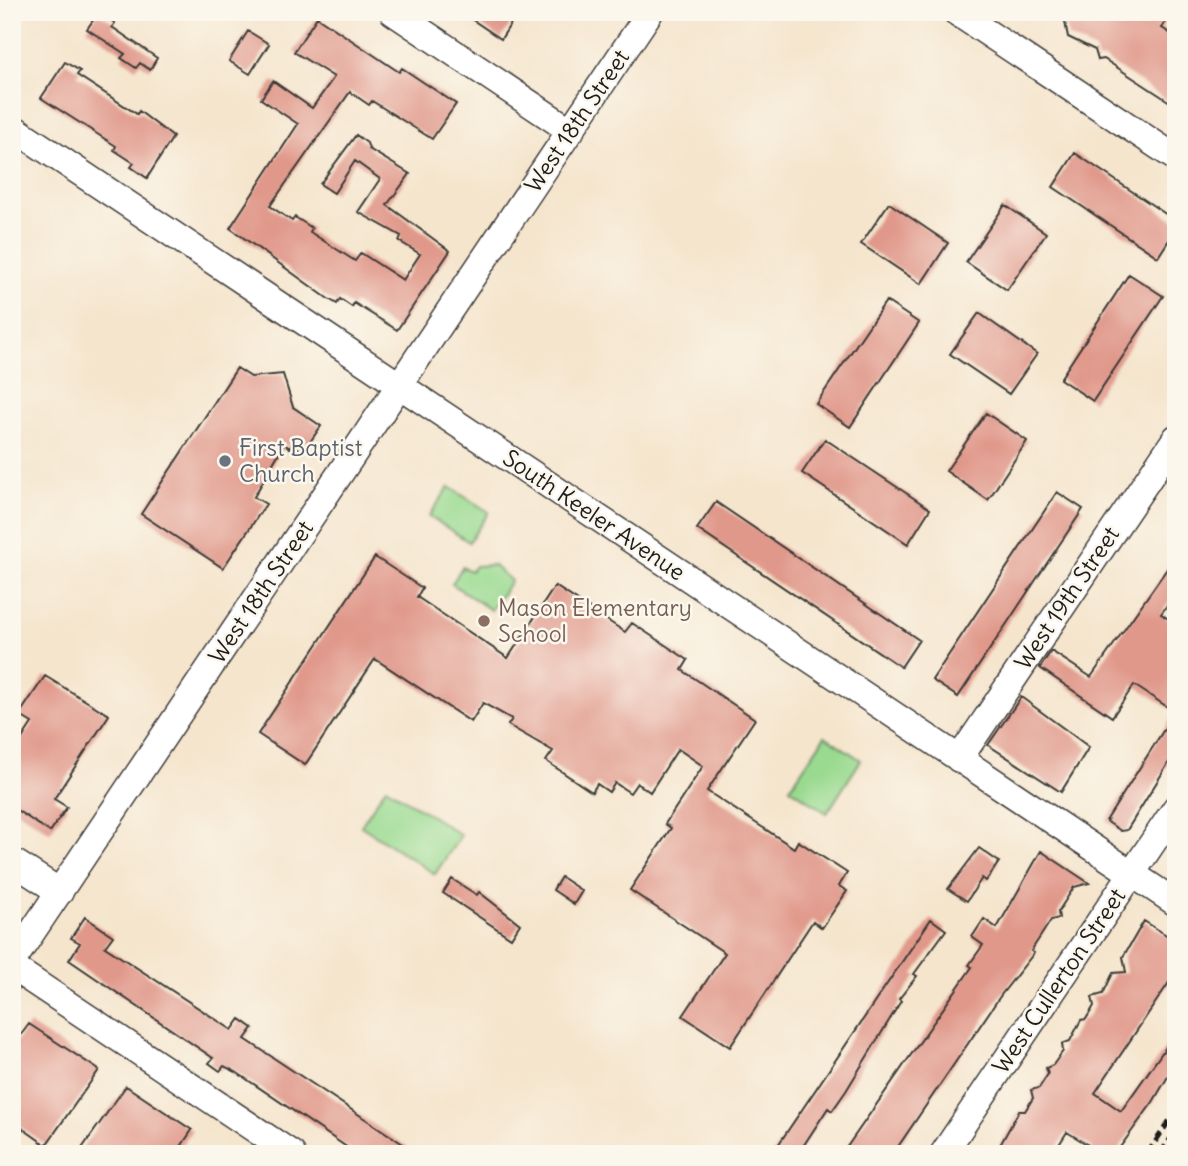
<svg xmlns="http://www.w3.org/2000/svg" width="1188" height="1166" viewBox="0 0 1188 1166" font-family="Delius,sans-serif">
<style>
.green{fill:#9ada90;stroke:#5b7b56;stroke-width:2}
.building{fill:#e0988a}
.lines{fill:none;stroke-linecap:round;stroke-linejoin:round}
.minor-casing{stroke:#3d3a37;stroke-width:29}
.minor{stroke:#fff;stroke-width:26}
.rail{stroke:#1c1c1c;stroke-width:5;stroke-dasharray:10 5;stroke-linecap:butt}
.worship-dot{fill:#6b7280;stroke:#fbf7ec;stroke-width:2.5}
.education-dot{fill:#8d6e63;stroke:#fbf7ec;stroke-width:2.5}
.labels{text-anchor:middle;stroke-width:5;stroke-linejoin:round;paint-order:stroke}
.street-label{font-size:23px;fill:#1c1c1c;stroke:#fbf7ec}
.worship-label{font-size:23px;fill:#5b616d;stroke:#fbf7ec;text-anchor:start}
.education-label{font-size:23px;fill:#785e54;stroke:#fbf7ec;text-anchor:start}
</style>
<rect width="100%" height="100%" fill="#fbf7ec"/>
<filter id="ink" filterUnits="userSpaceOnUse"><feTurbulence type="fractalNoise" baseFrequency=".0143" numOctaves="2"/><feDisplacementMap in="SourceGraphic" scale="14" xChannelSelector="R" yChannelSelector="G"/><feConvolveMatrix kernelMatrix="1 2 1 2 8 2 1 2 1" color-interpolation-filters="sRGB"/></filter>
<filter id="wash" filterUnits="userSpaceOnUse"><feTurbulence type="fractalNoise" baseFrequency=".00686" numOctaves="4" result="noise"/><feDisplacementMap in="SourceGraphic" scale="28" xChannelSelector="R" yChannelSelector="G"/><feGaussianBlur stdDeviation="1.57" result="paint"/><feColorMatrix in="noise" values="0 0 0 0 0 0 0 0 0 0 0 0 0 0 0 0 0 1.4 0 .05"/><feComposite in="paint" operator="in"/></filter>
<g filter="url(#wash)">
<rect width="100%" height="100%" fill="#f5e5cd"/>
<path class="green" d="M 449,487 L 489,512 L 469,542 L 429,516 Z
M 493,565 L 511,581 L 491,610 L 452,584 L 462,567 L 471,571 L 475,566 Z
M 825,736 L 861,760 L 827,813 L 790,788 Z
M 386,787 L 461,835 L 435,874 L 361,826 Z"/>
<g id="blocks">
<path class="building" d="M 461,12 L 518,12 L 501,39 Z
M 1063,12 L 1172,12 L 1162,28 L 1176,37 L 1176,106 L 1104,59 L 1098,60 L 1095,50 L 1068,37 Z
M 98,13 L 115,23 L 112,27 L 157,58 L 150,70 L 140,63 L 136,68 L 121,58 L 125,54 L 87,29 Z
M 317,17 L 399,72 L 402,68 L 456,104 L 432,139 L 372,101 L 369,105 L 350,92 L 270,206 L 292,221 L 295,217 L 312,228 L 310,232 L 355,261 L 361,253 L 403,280 L 420,254 L 399,241 L 401,236 L 358,212 L 380,179 L 355,161 L 334,193 L 320,184 L 356,135 L 367,143 L 369,149 L 410,174 L 387,205 L 450,251 L 397,330 L 354,303 L 352,307 L 340,299 L 337,304 L 327,298 L 230,228 L 298,124 L 261,99 L 273,81 L 312,108 L 334,77 L 294,52 Z
M 248,31 L 269,44 L 250,74 L 229,61 Z
M 65,62 L 80,71 L 77,75 L 137,114 L 139,111 L 173,137 L 147,178 L 131,167 L 134,163 L 114,150 L 116,146 L 41,98 Z
M 1075,153 L 1176,221 L 1176,229 L 1158,257 L 1053,187 Z
M 889,203 L 948,243 L 921,284 L 861,244 Z
M 1005,205 L 1046,233 L 1007,290 L 966,262 Z
M 1129,274 L 1163,296 L 1093,401 L 1060,379 Z
M 886,301 L 919,323 L 850,427 L 816,404 Z
M 979,313 L 1037,354 L 1009,394 L 950,354 Z
M 237,368 L 251,377 L 283,374 L 293,407 L 321,426 L 303,452 L 292,444 L 290,448 L 284,444 L 254,497 L 266,504 L 223,568 L 141,514 Z
M 986,413 L 1027,441 L 988,500 L 946,471 Z
M 825,439 L 930,509 L 908,544 L 802,473 Z
M 1057,492 L 1083,509 L 958,697 L 932,680 Z
M 716,502 L 919,640 L 901,667 L 697,529 Z
M 1176,556 L 1176,592 L 1161,614 L 1176,624 L 1176,751 L 1127,830 L 1121,831 L 1106,821 L 1175,712 L 1134,685 L 1112,717 L 1040,668 L 1051,651 L 1091,677 Z
M 375,557 L 422,588 L 417,597 L 508,658 L 555,586 L 625,632 L 632,623 L 688,660 L 682,670 L 755,719 L 707,791 L 794,848 L 798,841 L 847,873 L 839,886 L 847,891 L 822,928 L 813,921 L 730,1047 L 683,1016 L 725,953 L 630,890 L 671,828 L 665,824 L 703,766 L 678,749 L 650,792 L 637,783 L 630,793 L 615,783 L 609,792 L 597,784 L 592,792 L 546,761 L 553,751 L 508,725 L 512,719 L 483,703 L 471,722 L 375,659 L 305,765 L 258,734 Z
M 45,676 L 109,715 L 54,799 L 67,807 L 50,832 L 12,807 L 12,754 L 32,723 L 19,715 Z
M 1021,697 L 1089,747 L 1061,792 L 988,745 Z
M 979,848 L 999,862 L 986,881 L 982,878 L 967,901 L 948,889 Z
M 1041,851 L 1089,883 L 1074,887 L 1058,912 L 1059,918 L 1051,920 L 1031,951 L 1034,953 L 1001,995 L 893,1154 L 842,1154 L 972,967 L 969,965 L 983,945 L 972,937 L 984,919 L 997,928 Z
M 561,877 L 582,891 L 574,904 L 553,890 Z
M 452,879 L 477,895 L 479,892 L 520,924 L 511,938 L 443,893 Z
M 85,917 L 113,936 L 105,947 L 232,1030 L 240,1019 L 253,1028 L 245,1039 L 418,1154 L 357,1154 L 236,1072 L 224,1066 L 220,1071 L 209,1063 L 213,1058 L 69,960 L 80,943 L 71,938 Z
M 931,919 L 946,930 L 914,974 L 917,976 L 899,999 L 901,1001 L 846,1091 L 832,1111 L 828,1108 L 798,1154 L 772,1154 Z
M 1144,921 L 1176,941 L 1176,972 L 1095,1093 L 1121,1111 L 1166,1047 L 1176,1054 L 1176,1063 L 1153,1102 L 1115,1154 L 1089,1154 L 1093,1148 L 1067,1132 L 1053,1154 L 995,1154 L 1019,1111 L 1025,1111 L 1033,1098 L 1031,1090 L 1039,1088 L 1048,1074 L 1046,1068 L 1053,1065 L 1063,1051 L 1062,1044 L 1070,1041 L 1081,1020 L 1086,1019 L 1094,1006 L 1092,997 L 1103,994 L 1113,973 L 1126,972 L 1123,957 Z
M 29,1024 L 99,1070 L 46,1145 L 12,1121 L 12,1047 Z
M 126,1086 L 192,1130 L 176,1154 L 78,1154 Z"/>
</g>
</g>
<g filter="url(#ink)">
<use href="#blocks" fill-opacity="0" stroke="#3d3a37" stroke-width="2"/>
<g class="lines">
<defs>
<path id="minor" d="M 393,12 L 571,131
M 956,12 L 1176,158
M 12,127 L 1176,903
M 959,759 L 1176,438
M 12,861 L 60,892
M 12,962 L 650,12
M 12,967 L 292,1154
M 943,1154 L 1176,808"/>
</defs>
<use href="#minor" class="minor-casing"/>
<use href="#minor" class="minor"/>
<path class="rail" d="M 1147,1154 L 1176,1111
M 1160,1154 L 1176,1131"/>
</g>
</g>
<circle class="worship-dot" cx="225" cy="461" r="7"/>
<circle class="education-dot" cx="484" cy="621" r="7"/>
<g class="labels">
<g class="street-label">
<text transform="translate(577 121) rotate(-56)" y="8">West 18th Street</text>
<text transform="translate(594 515) rotate(34)" y="8">South Keeler Avenue</text>
<text transform="translate(261 592) rotate(-56)" y="8">West 18th Street</text>
<text transform="translate(1067 598) rotate(-56)" y="8">West 19th Street</text>
<text transform="translate(1059 981) rotate(-56)" y="8">West Cullerton Street</text>
</g>
<g class="worship-label">
<text x="239" y="456">First Baptist<tspan x="239" dy="26">Church</tspan></text>
</g>
<g class="education-label">
<text x="498" y="616">Mason Elementary<tspan x="498" dy="26">School</tspan></text>
</g>
</g>
<rect width="1188" height="1166" fill="none" stroke="#fbf7ec" stroke-width="42"/>
</svg>
